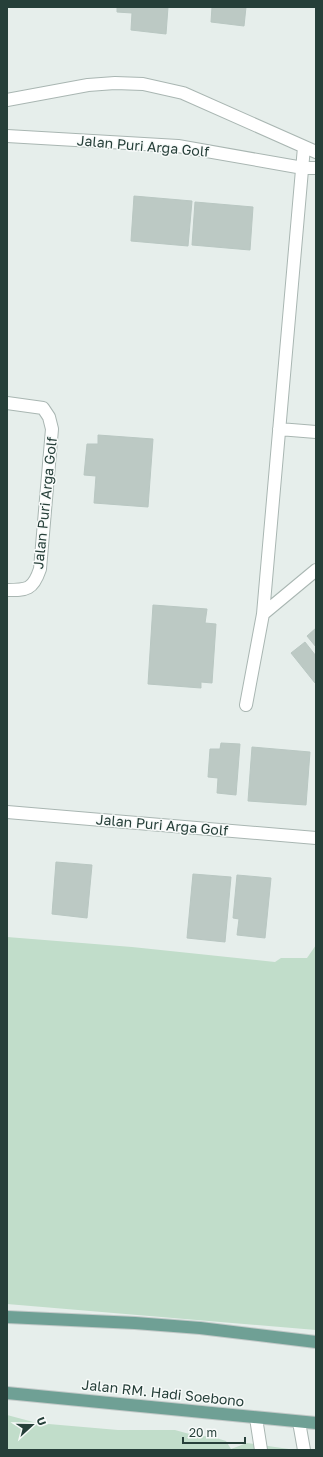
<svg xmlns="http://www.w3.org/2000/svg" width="323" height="1457" viewBox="0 0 323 1457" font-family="'Golos Text',sans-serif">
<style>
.green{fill:#c1ddca}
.building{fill:#bcc9c4;stroke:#b9c7c2}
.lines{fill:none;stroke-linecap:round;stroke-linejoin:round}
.minor-casing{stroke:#a9b6b2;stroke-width:14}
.major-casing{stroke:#c2c9c8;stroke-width:14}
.minor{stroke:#fff;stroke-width:12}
.major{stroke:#6fa095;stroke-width:12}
.labels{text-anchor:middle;stroke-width:3;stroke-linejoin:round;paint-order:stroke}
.street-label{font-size:14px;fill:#263f39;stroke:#f7faf9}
</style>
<rect width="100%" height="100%" fill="#e6eeeb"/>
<path class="green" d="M 7,937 L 132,947 L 275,962 L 281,958 L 307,958 L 316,945 L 316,1330 L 7,1304 Z
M 7,1415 L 37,1423 L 118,1430 L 175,1430 L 193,1435 L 213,1437 L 226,1441 L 231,1449 L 247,1443 L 296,1450 L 7,1450 Z"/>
<path class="building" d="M 117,7 L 168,7 L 166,34 L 131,30 L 132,13 L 117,12 Z
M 212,7 L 246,7 L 244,26 L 211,22 Z
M 134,196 L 192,201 L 188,246 L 131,241 Z
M 195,202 L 253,207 L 250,250 L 192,245 Z
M 98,435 L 153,439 L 148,507 L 94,503 L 96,476 L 84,475 L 87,444 L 98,444 Z
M 153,605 L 207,609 L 205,623 L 216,624 L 212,683 L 201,682 L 201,688 L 148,684 Z
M 316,628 L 316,647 L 307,636 Z
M 305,642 L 316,656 L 316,682 L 315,683 L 291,653 Z
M 221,743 L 240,744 L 236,795 L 217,793 L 218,778 L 208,777 L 210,749 L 220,749 Z
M 252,747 L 310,752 L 306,805 L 248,801 Z
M 56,862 L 92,865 L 87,918 L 52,914 Z
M 193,874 L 231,877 L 225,942 L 187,938 Z
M 237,875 L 271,878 L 265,938 L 237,935 L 239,919 L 233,918 Z"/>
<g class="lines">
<defs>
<path id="minor" d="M 7,100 L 88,85 L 115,83 L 143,84 L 183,93 L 316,152
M 7,136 L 178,146 L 303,168 L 316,168
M 7,403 L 43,408 L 49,417 L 52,429 L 40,569 C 33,590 27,590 7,590
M 279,429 L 316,432
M 263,614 L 316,570
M 246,705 L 263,614 L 304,147
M 7,812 L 316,838
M 256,1418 L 261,1450
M 299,1422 L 304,1450"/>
<path id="major" d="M 7,1317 L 135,1323 L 200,1328 L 316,1342
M 7,1393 L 316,1423"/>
</defs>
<use href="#minor" class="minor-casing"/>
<use href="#major" class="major-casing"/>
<use href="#minor" class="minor"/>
<use href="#major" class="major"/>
</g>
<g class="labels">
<g class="street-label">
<text transform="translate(143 146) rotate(5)" y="5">Jalan Puri Arga Golf</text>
<text transform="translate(45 503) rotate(-84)" y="5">Jalan Puri Arga Golf</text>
<text transform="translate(162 825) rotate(5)" y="5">Jalan Puri Arga Golf</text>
<text transform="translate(163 1393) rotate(6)" y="5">Jalan RM. Hadi Soebono</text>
</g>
</g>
<rect width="323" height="1457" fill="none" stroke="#263f39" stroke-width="16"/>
<g transform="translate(32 1425) rotate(69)" stroke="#f7faf9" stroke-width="3" paint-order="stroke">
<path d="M0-3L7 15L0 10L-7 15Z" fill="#263f39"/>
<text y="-6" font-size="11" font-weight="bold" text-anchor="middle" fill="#263f39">U</text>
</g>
<path d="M183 1437v6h62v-6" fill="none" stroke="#263f39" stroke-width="2"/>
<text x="189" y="1437" font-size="12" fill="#263f39" stroke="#f7faf9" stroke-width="3" paint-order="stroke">20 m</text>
</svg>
